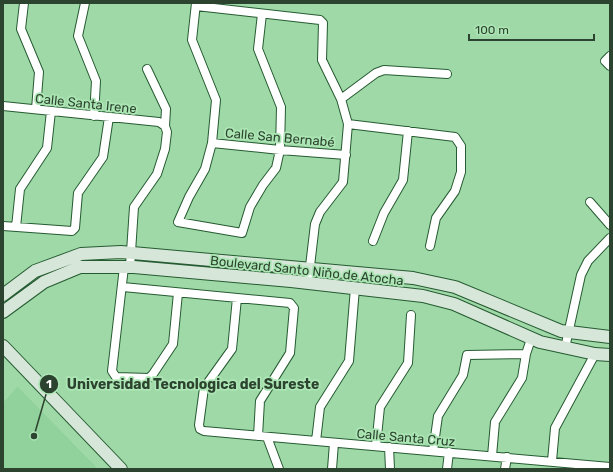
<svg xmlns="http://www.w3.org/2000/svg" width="613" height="472" viewBox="0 0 613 472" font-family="Rubik,sans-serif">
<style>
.built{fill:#91d19b}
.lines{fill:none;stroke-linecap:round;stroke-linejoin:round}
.street-casing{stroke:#255b31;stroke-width:10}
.secondary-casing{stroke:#255b31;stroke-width:14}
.street{stroke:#fff;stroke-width:8}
.secondary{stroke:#d6e6d8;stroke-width:12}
.labels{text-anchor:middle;stroke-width:3.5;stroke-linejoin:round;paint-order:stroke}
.street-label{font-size:13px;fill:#2c432f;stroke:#ace6b4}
.leader{fill:none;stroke:#2c432f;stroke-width:1.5}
.callout-dot{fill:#2c432f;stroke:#ace6b4;stroke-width:1.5}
.mark-label{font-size:12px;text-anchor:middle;font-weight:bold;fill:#fff}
.callout-label{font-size:14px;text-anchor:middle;font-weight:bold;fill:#2c432f;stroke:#ace6b4;stroke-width:3.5;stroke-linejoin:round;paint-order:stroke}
</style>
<rect width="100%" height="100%" fill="#a0d9a8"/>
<path class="built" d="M 17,387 L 18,387 L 98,469 L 3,469 L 3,403 Z"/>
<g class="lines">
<defs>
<path id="street" d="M 24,3 L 21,29 L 39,72 L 36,109
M 85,3 L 78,36 L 96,81 L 94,116
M 196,3 L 192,40 L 216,100 L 212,143 L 205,169 L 189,197 L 178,222 L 242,233 L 250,207 L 263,185 L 276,168 L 280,150 L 281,107 L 258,49 L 262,14
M 196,6 L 320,20 L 323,23 L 322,60 L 341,99 L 348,124 L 343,182 L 320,212 L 315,224 L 308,283
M 610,56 L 605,61 L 610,66
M 341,99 L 376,73 L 384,70 L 447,74
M 3,106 L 159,122 L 165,126
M 348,124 L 455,137 L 461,146 L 461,172 L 455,191 L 436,218 L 430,246
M 212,143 L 280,150 L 346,155
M 590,202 L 610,225
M 3,226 L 72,231 L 75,228 L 78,193 L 103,157 L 109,117
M 16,227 L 20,189 L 47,148 L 51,111
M 373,241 L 384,213 L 403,180 L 408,131
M 124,267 L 112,371 L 116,377 L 149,378 L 153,374 L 173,344 L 178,293
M 130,267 L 134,207 L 157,174 L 165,149 L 167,132 L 165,126 L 166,109 L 147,69
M 123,287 L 290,303 L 294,308 L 290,353 L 260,401 L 258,436
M 237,298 L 232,349 L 204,388 L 199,425 L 200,429 L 204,431 L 610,467
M 565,348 L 581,275 L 588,261 L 610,238
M 267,437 L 279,469
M 316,441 L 320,407 L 349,361 L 355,288
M 376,446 L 380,407 L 408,363 L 411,315
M 389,447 L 390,469
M 433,451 L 438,416 L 463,375 L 467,355 L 526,354
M 492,456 L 495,422 L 522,378 L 526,354 L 531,339
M 552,461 L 555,428 L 595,354
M 332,469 L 334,443
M 447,469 L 449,452
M 505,469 L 507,457"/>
<path id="secondary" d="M 3,295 L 35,271 L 81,254 L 121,252 L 413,278 L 455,287 L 561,331 L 610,337
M 3,312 L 44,282 L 80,267 L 134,267 L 291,281 L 423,296 L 454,304 L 540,342 L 595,354 L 610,355
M 3,346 L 121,469"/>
</defs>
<use href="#street" class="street-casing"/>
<use href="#secondary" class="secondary-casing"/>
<use href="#street" class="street"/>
<use href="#secondary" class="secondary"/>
</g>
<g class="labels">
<g class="street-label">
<text transform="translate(86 103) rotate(6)" y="5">Calle Santa Irene</text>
<text transform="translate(280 137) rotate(5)" y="5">Calle San Bernabé</text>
<text transform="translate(307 270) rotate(6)" y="5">Boulevard Santo Niño de Atocha</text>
<text transform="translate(406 437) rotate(5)" y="5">Calle Santa Cruz</text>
</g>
</g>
<path class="leader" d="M34 436L49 384"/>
<g class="callout-dot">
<circle cx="34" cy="436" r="4"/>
<circle cx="49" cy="384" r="10"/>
</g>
<g class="mark-label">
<text x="49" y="388">1</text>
</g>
<g class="callout-label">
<text x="193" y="389">Universidad Tecnologica del Sureste</text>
</g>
<rect width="613" height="472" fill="none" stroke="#2c432f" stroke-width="8"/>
<path d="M469 34v6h125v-6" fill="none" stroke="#2c432f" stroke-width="2"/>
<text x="475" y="34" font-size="12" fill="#2c432f" stroke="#ace6b4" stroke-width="3" paint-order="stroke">100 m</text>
</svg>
